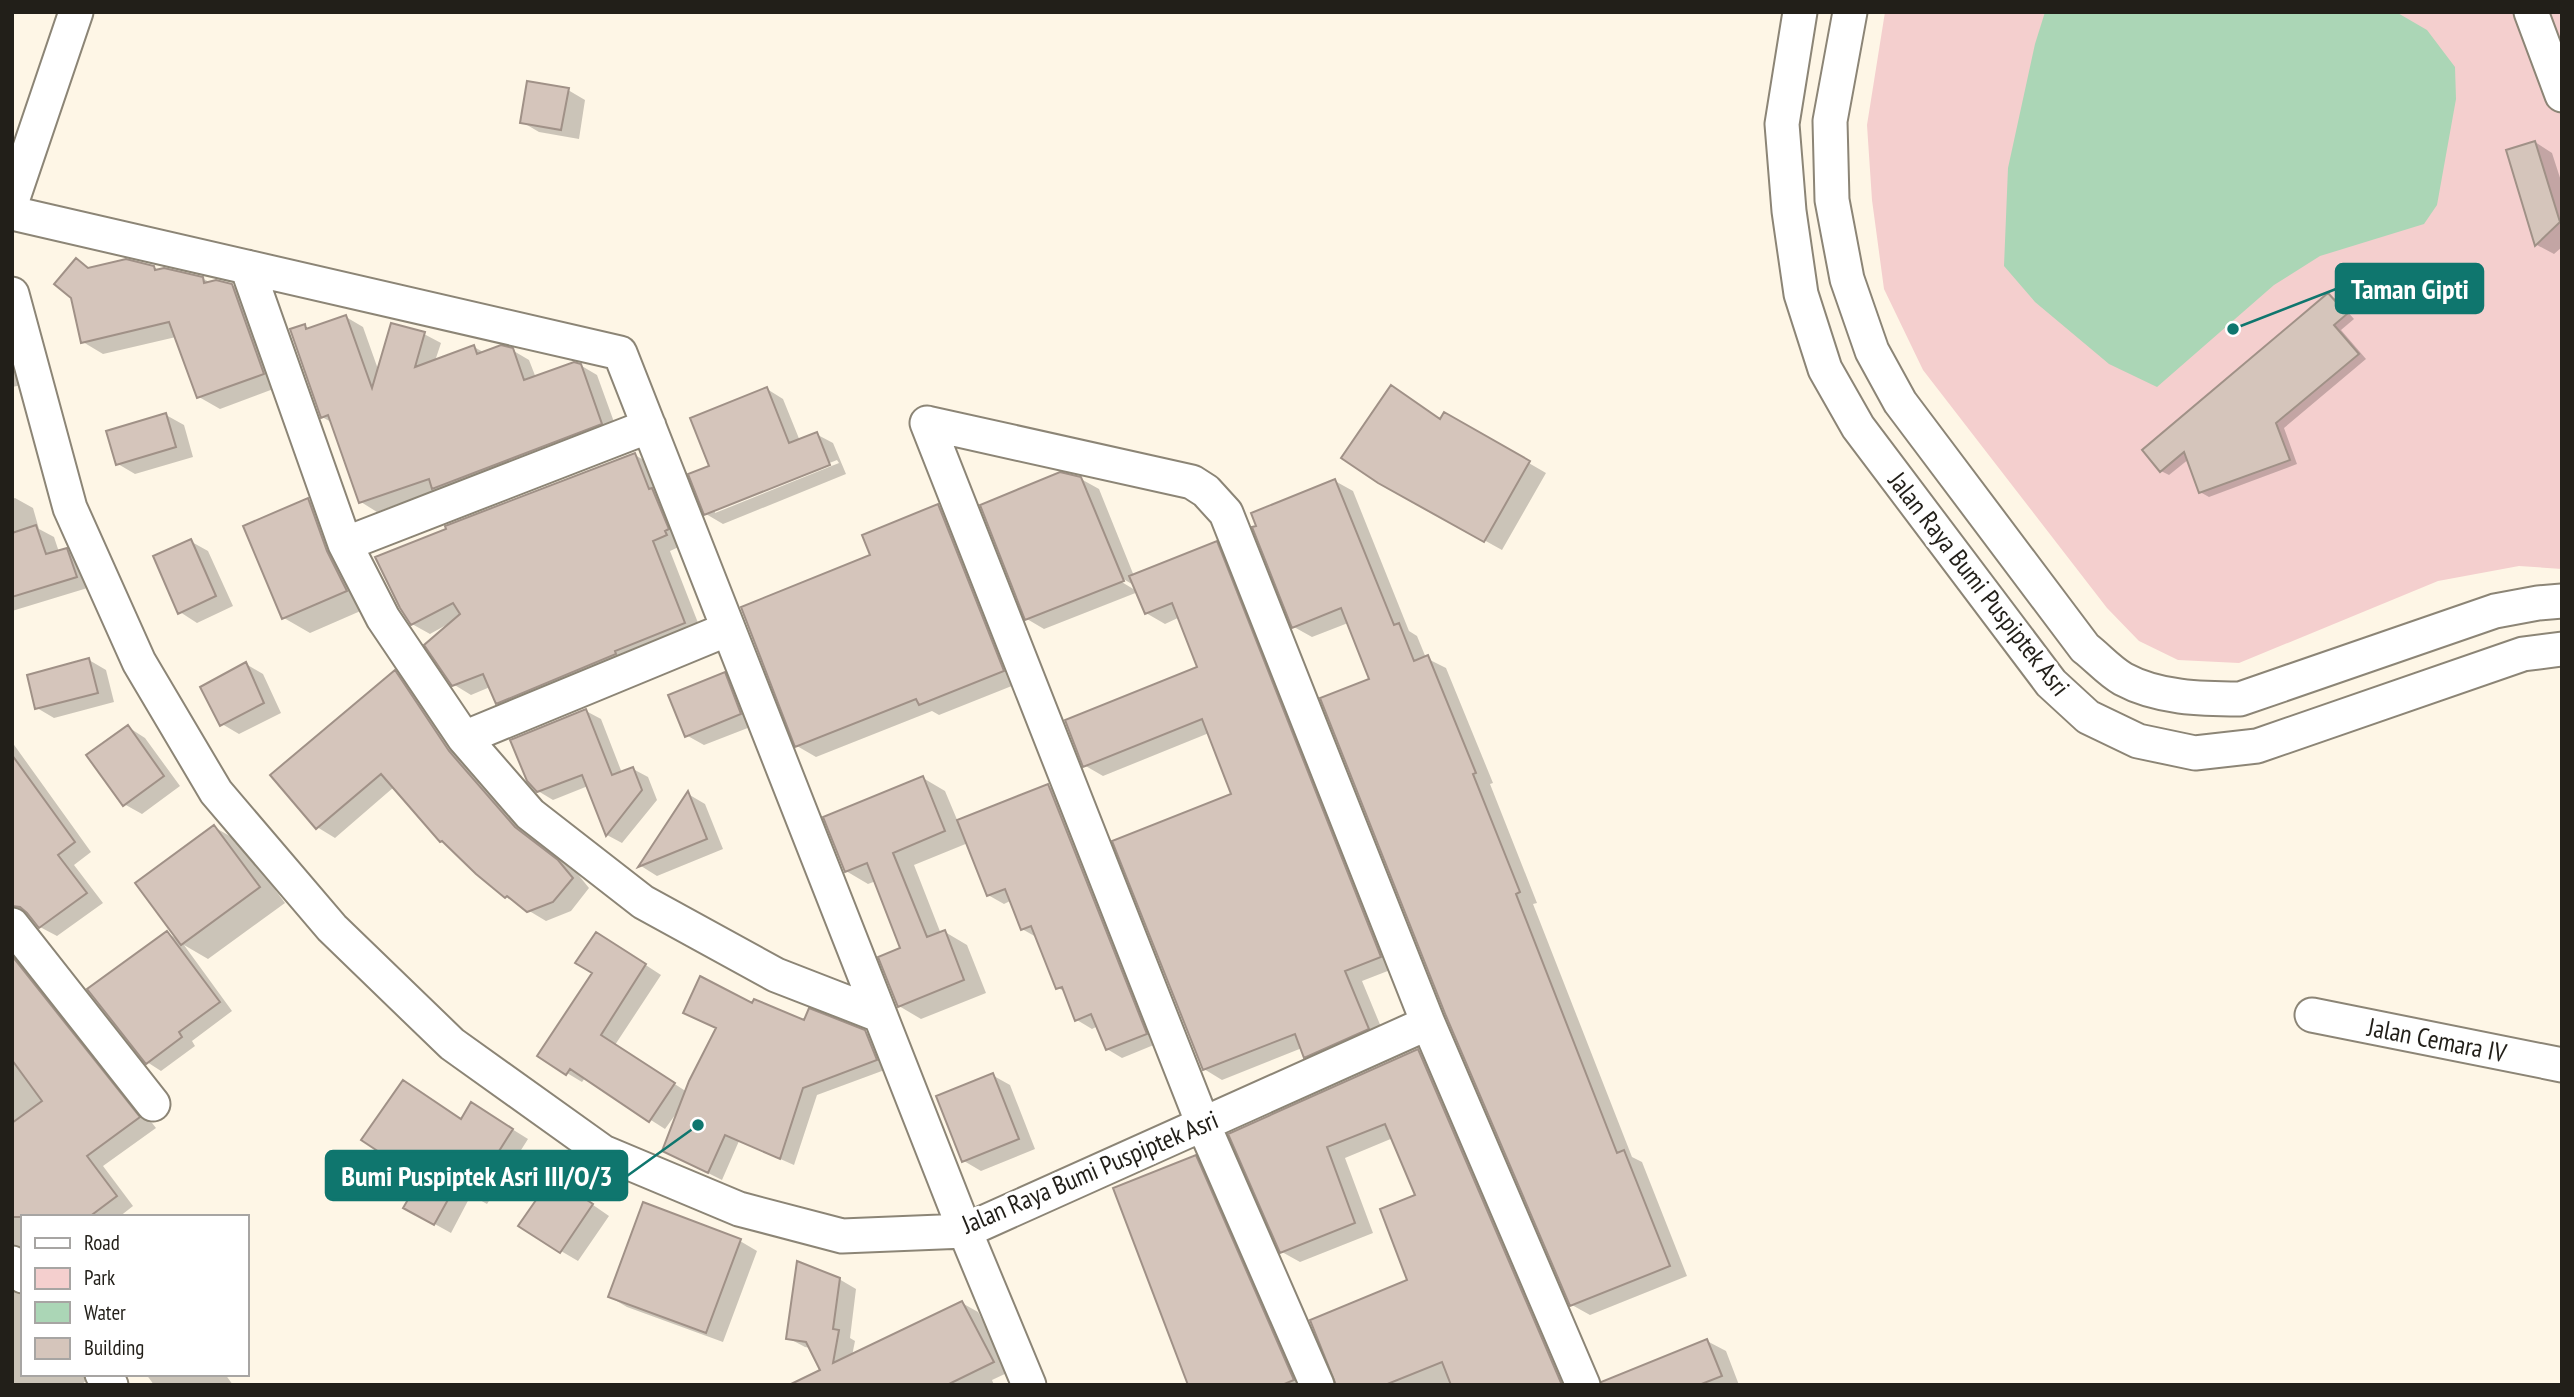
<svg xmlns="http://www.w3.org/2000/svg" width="2574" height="1397" viewBox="0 0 2574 1397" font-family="'PT Sans Narrow',sans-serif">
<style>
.green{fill:#f4cfce}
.water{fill:#abd6b6}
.shadow{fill:#0003;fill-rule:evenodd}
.building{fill:#d5c5bb;stroke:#a09187;stroke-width:2}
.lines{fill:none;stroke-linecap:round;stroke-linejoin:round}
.minor-casing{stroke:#8c8576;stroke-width:37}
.minor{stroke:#fff;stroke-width:33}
.labels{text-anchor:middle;stroke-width:7;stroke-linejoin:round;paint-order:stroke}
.street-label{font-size:26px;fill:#221f19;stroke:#fff}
.leader{fill:none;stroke:#0f766e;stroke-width:2.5}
.callout-dot{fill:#0f766e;stroke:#fff;stroke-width:2.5}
.callout{fill:#0f766e;stroke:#0f766e;stroke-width:2.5}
.callout-label{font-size:28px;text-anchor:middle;font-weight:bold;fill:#fff}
</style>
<rect width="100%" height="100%" fill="#fef6e6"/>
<path class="green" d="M 1885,12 L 2562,12 L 2562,569 L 2519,566 L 2438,581 L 2239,663 L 2178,660 L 2139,641 L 2107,608 L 1923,370 L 1884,289 L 1872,200 L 1867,125 Z"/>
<path class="water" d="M 2045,12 L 2396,12 L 2427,30 L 2455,67 L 2456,99 L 2437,205 L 2424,224 L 2320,256 L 2274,285 L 2157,387 L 2109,364 L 2035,302 L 2004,266 L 2008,168 L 2035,44 Z"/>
<path class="shadow" d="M 568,90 L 585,100 L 579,139 L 539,132 L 522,122 Z
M 2535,142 L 2552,153 L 2562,184 L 2562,247 L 2554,254 L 2537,245 L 2508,151 Z
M 76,260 L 91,269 L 154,267 L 159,271 L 202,278 L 211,283 L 232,285 L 253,297 L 284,385 L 220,409 L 199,397 L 176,337 L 103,354 L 83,342 Z
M 2329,295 L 2337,300 L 2354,319 L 2341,330 L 2366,359 L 2284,428 L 2297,464 L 2209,497 L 2200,492 L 2189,459 L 2169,475 L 2161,471 Z
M 346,317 L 363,327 L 379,372 L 424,334 L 441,343 L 435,361 L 474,347 L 485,353 L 512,350 L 529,360 L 536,378 L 580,365 L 597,375 L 618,433 L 450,498 L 437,490 L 377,512 L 361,502 L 333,423 L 322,417 L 304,326 L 311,330 Z
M 12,325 L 27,384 L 12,387 Z
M 1392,388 L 1441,420 L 1444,414 L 1546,473 L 1502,550 L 1397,492 Z
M 767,389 L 783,399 L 800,441 L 816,434 L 833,443 L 846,474 L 723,524 L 706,514 L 711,467 ZM 837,460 L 839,463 L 715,513 L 715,509 Z
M 166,415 L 184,425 L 193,457 L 135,474 L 118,464 Z
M 635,455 L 652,465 L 683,545 L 670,551 L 702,633 L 514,713 L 497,703 L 490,687 L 471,695 L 453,684 L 448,624 L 430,634 L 412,624 Z
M 1081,479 L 1099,489 L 1134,576 L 1216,543 L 1235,554 L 1398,967 L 1362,981 L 1386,1039 L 1324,1067 L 1305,1056 L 1302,1048 L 1222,1080 L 1204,1069 L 1233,795 L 1209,733 L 1103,776 L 1084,765 L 1200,668 L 1180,617 L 1165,624 L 1146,613 L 1138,592 L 1044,629 L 1027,619 ZM 1117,575 L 1135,586 L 1135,590 L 1115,578 Z
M 1335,481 L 1353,491 L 1409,631 L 1417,636 L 1426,658 L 1446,668 L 1493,783 L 1490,784 L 1537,903 L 1533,904 L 1632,1157 L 1642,1162 L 1687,1276 L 1590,1315 L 1572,1305 L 1371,680 L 1348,623 L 1312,637 L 1294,627 Z
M 15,498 L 33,508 L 39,529 L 54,537 L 59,552 L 67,550 L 84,560 L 94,586 L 12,611 L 12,499 Z
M 308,500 L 334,515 L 372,606 L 310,633 L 284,618 Z
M 938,506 L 958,517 L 1022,682 L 939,715 L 932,711 L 816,757 L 797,746 L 872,556 Z
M 190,541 L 208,551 L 233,606 L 197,623 L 180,612 Z
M 89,660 L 106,670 L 114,702 L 54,718 L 37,708 Z
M 246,664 L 263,674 L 281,713 L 239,734 L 222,724 Z
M 395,672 L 412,682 L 467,762 L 533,839 L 576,872 L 589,888 L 571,911 L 546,921 L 506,897 L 442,841 L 394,787 L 335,838 L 317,827 Z
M 724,674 L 742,684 L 758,724 L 704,745 L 686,735 Z
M 586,711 L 601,719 L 622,773 L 633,769 L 648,777 L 657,800 L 622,843 L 607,835 L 588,786 L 553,800 L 538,791 Z
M 128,727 L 145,738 L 180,786 L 142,814 L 124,804 Z
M 12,742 L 91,852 L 74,865 L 103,903 L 57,936 L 40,927 L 29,915 L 18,919 L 12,927 Z
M 923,778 L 945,791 L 958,822 L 1048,786 L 1063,795 L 1161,1042 L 1122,1058 L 1107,1049 L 1098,1026 L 1092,1029 L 1077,1020 L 1066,992 L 1058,988 L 1038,938 L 1022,929 L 1012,900 L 1004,904 L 988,895 L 968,843 L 914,865 L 941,934 L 945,932 L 967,945 L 986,993 L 921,1019 L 899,1006 L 902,949 L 876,881 L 868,884 L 846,871 Z
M 688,794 L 705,804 L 723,849 L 657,876 L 641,866 Z
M 214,827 L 240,842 L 285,903 L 208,959 L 184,945 L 232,1011 L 192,1041 L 195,1046 L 161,1071 L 147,1062 L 167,933 L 179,940 Z
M 612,943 L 661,975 L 615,1045 L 687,1092 L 753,1005 L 805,1023 L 865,1032 L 879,1040 L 890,1068 L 817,1095 L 794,1165 L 739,1141 L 722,1180 L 678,1158 L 678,1111 L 665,1129 L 585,1078 L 582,1082 L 567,1073 Z
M 12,945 L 156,1128 L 103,1166 L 133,1206 L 119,1217 L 23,1217 L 23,1255 L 12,1264 Z
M 1418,1051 L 1436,1061 L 1575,1385 L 1337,1385 L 1410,1281 L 1417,1196 L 1393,1138 L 1345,1158 L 1373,1233 L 1300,1262 L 1282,1252 L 1231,1135 Z
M 992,1075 L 1010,1085 L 1035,1149 L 981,1171 L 964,1161 Z
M 488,1114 L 528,1139 L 487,1204 L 471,1195 L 451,1233 L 406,1208 L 422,1179 L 462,1121 Z
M 1195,1157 L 1214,1168 L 1309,1385 L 1194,1385 Z
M 570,1189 L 609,1216 L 578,1261 L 561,1251 Z
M 740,1241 L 757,1251 L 723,1342 L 627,1307 L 610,1297 Z
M 839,1279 L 856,1289 L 850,1338 L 855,1341 L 852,1356 L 962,1303 L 978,1312 L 1009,1372 L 992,1380 L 994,1385 L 829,1385 L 811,1348 L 805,1347 L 788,1338 Z
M 12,1282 L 23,1295 L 23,1374 L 94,1374 L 81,1385 L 12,1385 Z
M 1707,1341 L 1726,1351 L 1739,1385 L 1603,1385 Z
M 146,1374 L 225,1374 L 233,1385 L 154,1385 Z"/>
<path class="building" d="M 527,81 L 569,88 L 561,130 L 520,123 Z
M 2535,141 L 2560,222 L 2535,246 L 2506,150 Z
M 76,258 L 88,268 L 126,259 L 154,266 L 155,270 L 164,268 L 203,277 L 204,283 L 216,280 L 232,284 L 264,374 L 197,398 L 169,322 L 81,343 L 71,298 L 54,284 Z
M 2328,293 L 2347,314 L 2334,325 L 2359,354 L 2276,423 L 2290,460 L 2199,493 L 2184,452 L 2160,472 L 2142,450 Z
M 346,315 L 372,388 L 391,323 L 425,332 L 415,367 L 474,345 L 477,354 L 501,345 L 513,348 L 524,380 L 574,362 L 581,364 L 602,424 L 432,489 L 429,479 L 359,503 L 328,415 L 321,418 L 290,329 L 305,324 L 306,329 Z
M 1391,385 L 1440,419 L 1444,412 L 1530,461 L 1484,542 L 1378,483 L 1341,458 Z
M 767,387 L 789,443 L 817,432 L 830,465 L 704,515 L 688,474 L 709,466 L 690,418 Z
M 166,413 L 176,447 L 116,465 L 106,431 Z
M 635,453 L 649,489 L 652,488 L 669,529 L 665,531 L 667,535 L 653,541 L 685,623 L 615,651 L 616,654 L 496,704 L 483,674 L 452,686 L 424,645 L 460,614 L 453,603 L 411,625 L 400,608 L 375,557 L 446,529 L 445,526 Z
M 1060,472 L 1081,477 L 1124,581 L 1025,620 L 980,505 Z
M 1335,479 L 1394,625 L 1399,623 L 1414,661 L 1428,655 L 1476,773 L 1473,774 L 1520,892 L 1516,894 L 1617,1153 L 1624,1150 L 1670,1266 L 1570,1306 L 1446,1016 L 1320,698 L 1369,679 L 1341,608 L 1292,628 L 1252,527 L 1256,526 L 1251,513 Z
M 308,498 L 327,551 L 347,591 L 282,619 L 243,526 Z
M 938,504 L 1004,671 L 919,705 L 916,699 L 795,747 L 741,607 L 870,555 L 862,535 Z
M 36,525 L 46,554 L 67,548 L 77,577 L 12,597 L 12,533 Z
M 191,539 L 216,596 L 178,614 L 153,556 Z
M 1217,541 L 1381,957 L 1345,971 L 1369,1029 L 1304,1058 L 1295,1034 L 1203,1070 L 1112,841 L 1231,794 L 1202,719 L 1083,767 L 1065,720 L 1197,667 L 1172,603 L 1145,614 L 1129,576 Z
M 89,658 L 98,693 L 35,709 L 27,675 Z
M 246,662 L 264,703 L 220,726 L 200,687 Z
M 395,670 L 449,751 L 515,827 L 558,860 L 573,878 L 553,902 L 527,912 L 507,896 L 505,898 L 476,874 L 442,841 L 440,842 L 381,774 L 316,829 L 270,775 Z
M 725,672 L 741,714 L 685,737 L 668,695 Z
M 586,709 L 612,775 L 633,767 L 642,790 L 606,836 L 582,775 L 537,792 L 527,781 L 510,740 Z
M 128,725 L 164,776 L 123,806 L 86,755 Z
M 12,755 L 75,842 L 58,855 L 87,893 L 39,928 L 27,913 L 20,907 L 12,906 Z
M 923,776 L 945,831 L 893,853 L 927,937 L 945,930 L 964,980 L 898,1007 L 878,957 L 900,948 L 867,863 L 845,872 L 823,817 Z
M 1048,784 L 1147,1034 L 1106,1050 L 1091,1014 L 1075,1021 L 1062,987 L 1056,989 L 1031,926 L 1021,930 L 1005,889 L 987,896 L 957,820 Z
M 688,791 L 707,839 L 638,867 Z
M 214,825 L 260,887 L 181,945 L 135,883 Z
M 167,931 L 220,1002 L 179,1032 L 182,1037 L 146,1064 L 87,989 Z
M 596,932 L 646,964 L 601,1035 L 675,1083 L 649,1122 L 570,1069 L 566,1075 L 537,1056 L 592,973 L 575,963 Z
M 12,956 L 140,1117 L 87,1156 L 117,1196 L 89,1217 L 12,1217 L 12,1123 L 42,1101 L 12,1060 Z
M 700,976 L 752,1003 L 754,999 L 804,1020 L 809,1008 L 865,1030 L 877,1060 L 803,1088 L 780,1159 L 725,1135 L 708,1173 L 662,1151 L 689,1081 L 716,1028 L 683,1013 Z
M 1418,1049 L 1562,1385 L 1451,1385 L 1442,1362 L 1385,1385 L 1336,1385 L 1310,1320 L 1407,1280 L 1380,1209 L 1415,1195 L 1385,1124 L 1327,1147 L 1355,1223 L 1280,1253 L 1228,1134 Z
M 993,1073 L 1019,1139 L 962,1162 L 936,1096 Z
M 403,1080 L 461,1119 L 471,1102 L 513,1129 L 470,1197 L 455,1187 L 434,1225 L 403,1208 L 420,1179 L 361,1140 Z
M 1196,1155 L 1294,1380 L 1282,1385 L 1188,1385 L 1113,1188 Z
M 552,1177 L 593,1204 L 560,1253 L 518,1226 Z
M 643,1202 L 741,1239 L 706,1333 L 608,1297 Z
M 797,1261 L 840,1278 L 833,1329 L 839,1330 L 833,1363 L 962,1301 L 994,1362 L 947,1385 L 789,1385 L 820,1370 L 806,1342 L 786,1339 Z
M 1707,1339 L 1722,1376 L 1699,1385 L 1602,1385 L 1601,1382 Z"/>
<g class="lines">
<defs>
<path id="minor" d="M 1800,12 L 1782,124 L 1789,211 L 1801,294 L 1825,369 L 1858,427 L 2051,683 L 2088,717 L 2138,741 L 2195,753 L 2257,746 L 2523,654 L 2562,649
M 1850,12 L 1830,121 L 1832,200 L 1847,279 L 1872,351 L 1900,402 L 2085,648 C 2097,657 2109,671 2123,679 C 2158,698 2201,699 2240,699 L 2495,611 L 2538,603 L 2562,601
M 2531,12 L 2562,95
M 12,201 L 76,12
M 12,213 L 620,353 L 965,1231 L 1029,1385
M 247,267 L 345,544 L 383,618 L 464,738 L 530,814 L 643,902 L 776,975 L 879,1015
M 12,294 L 70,508 L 139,662 L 216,792 L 332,928 L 452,1044 L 603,1152 L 739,1209 L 842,1236 L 965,1231 L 1428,1023
M 927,423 L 1192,482 L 1206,491 L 1226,513 L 1428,1023 L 1583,1385
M 927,423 L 1203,1124 L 1317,1385
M 345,544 L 649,426
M 464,738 L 728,629
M 12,925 L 153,1104
M 2312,1015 L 2562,1065
M 12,1263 L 23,1276
M 102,1374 L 111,1385"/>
</defs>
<use href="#minor" class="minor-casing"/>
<use href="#minor" class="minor"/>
</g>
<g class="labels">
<g class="street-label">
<text transform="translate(1979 584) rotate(52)" y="9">Jalan Raya Bumi Puspiptek Asri</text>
<text transform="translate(2437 1040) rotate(11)" y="9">Jalan Cemara IV</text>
<text transform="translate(1090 1172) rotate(-23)" y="9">Jalan Raya Bumi Puspiptek Asri</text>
</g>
</g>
<path class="leader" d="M2233 329L2336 289M698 1125L627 1176"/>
<g class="callout-dot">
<circle cx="2233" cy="329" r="7"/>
<circle cx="698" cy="1125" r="7"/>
</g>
<g class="callout">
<rect x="2336" y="264" width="147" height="49" rx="7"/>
<rect x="326" y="1151" width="301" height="49" rx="7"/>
</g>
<g class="callout-label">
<text x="2410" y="299">Taman Gipti</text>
<text x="477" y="1186">Bumi Puspiptek Asri III/O/3</text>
</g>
<rect width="2574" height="1397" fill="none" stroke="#221f19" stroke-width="28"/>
<rect x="21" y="1215" width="228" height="161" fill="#ffffff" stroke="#a7a5a3" stroke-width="2"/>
<rect x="35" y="1238" width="35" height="10" fill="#ffffff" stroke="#a7a5a3" stroke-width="2"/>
<text x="84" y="1250" font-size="21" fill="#221f19">Road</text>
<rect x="35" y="1268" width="35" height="21" fill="#f4cfce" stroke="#a7a5a3" stroke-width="2"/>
<text x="84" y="1285" font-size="21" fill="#221f19">Park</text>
<rect x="35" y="1302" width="35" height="21" fill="#abd6b6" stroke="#a7a5a3" stroke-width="2"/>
<text x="84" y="1320" font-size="21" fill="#221f19">Water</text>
<rect x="35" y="1338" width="35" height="21" fill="#d5c5bb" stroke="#a7a5a3" stroke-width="2"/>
<text x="84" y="1355" font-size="21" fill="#221f19">Building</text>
</svg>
